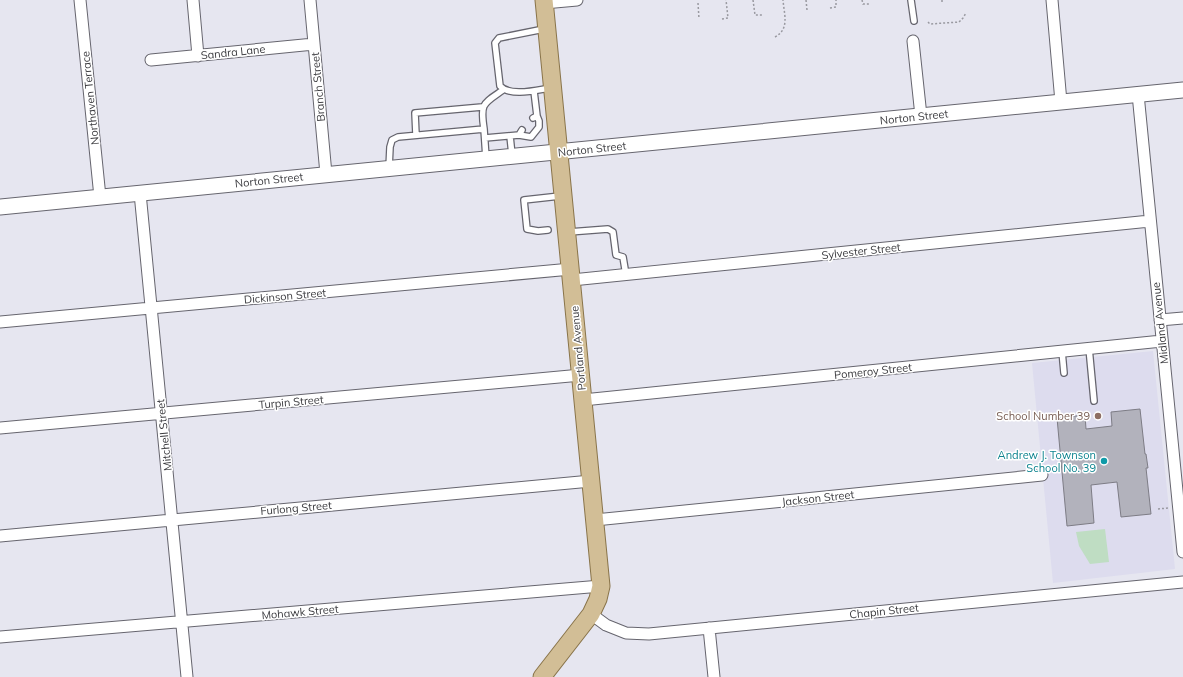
<svg xmlns="http://www.w3.org/2000/svg" width="1183" height="677" viewBox="0 0 1183 677" font-family="Mulish,sans-serif">
<style>
.built{fill:#dddcee}
.green{fill:#bfddc3}
.building{fill:#b2b2bc;stroke:#7d7c85}
.lines{fill:none;stroke-linecap:round;stroke-linejoin:round}
.lane-casing{stroke:#66656e;stroke-width:8}
.street-casing{stroke:#66656e;stroke-width:13}
.secondary-casing{stroke:#66656e;stroke-width:17}
.primary-casing{stroke:#89744a;stroke-width:19}
.path{stroke:#9999a0;stroke-width:1.5;stroke-dasharray:2 2;stroke-linecap:butt}
.lane{stroke:#fff;stroke-width:5.5}
.street{stroke:#fff;stroke-width:11}
.secondary{stroke:#fff;stroke-width:15}
.primary{stroke:#d2be96;stroke-width:17}
.education-dot{fill:#8d6e63;stroke:#fff;stroke-width:1.5}
.culture-dot{fill:#0f9aa8;stroke:#fff;stroke-width:1.5}
.labels{text-anchor:middle;stroke-width:3;stroke-linejoin:round;paint-order:stroke}
.street-label{font-size:11px;fill:#3a3a3e;stroke:#fff}
.education-label{font-size:11px;fill:#785e54;stroke:#fff;text-anchor:end}
.culture-label{font-size:11px;fill:#0d838f;stroke:#fff;text-anchor:end}
</style>
<rect width="100%" height="100%" fill="#e6e6f0"/>
<path class="built" d="M 1153,351 L 1175,569 L 1053,583 L 1032,363 Z"/>
<path class="green" d="M 1105,529 L 1109,562 L 1090,564 L 1079,546 L 1076,532 Z"/>
<path class="building" d="M 1140,409 L 1145,454 L 1146,454 L 1148,468 L 1146,468 L 1151,514 L 1121,517 L 1117,482 L 1091,485 L 1094,523 L 1067,526 L 1057,418 L 1085,415 L 1086,429 L 1112,426 L 1111,412 Z"/>
<g class="lines">
<defs>
<path id="lane" d="M 911,0 L 914,21
M 544,29 L 499,38 L 495,43 L 500,86 C 510,97 537,90 550,88
M 533,118 L 537,116 L 534,91
M 484,129 C 480,103 483,104 503,90
M 416,135 L 415,113 L 482,107
M 519,135 L 531,137 L 539,127 L 539,121 L 537,116
M 510,136 L 512,155
M 485,138 L 519,135 L 522,130
M 389,168 L 390,147 L 392,140 L 398,137 L 484,129 L 486,158
M 548,230 L 538,231 L 527,229 L 524,200 L 560,196
M 569,232 L 608,229 L 613,232 L 616,255 L 623,257 L 626,275
M 1089,348 L 1094,401
M 1062,351 L 1064,373"/>
<path id="street" d="M 80,0 L 100,197
M 193,0 L 198,56
M 310,0 L 326,174
M 1052,0 L 1061,102
M 544,3 L 577,0
M 913,41 L 921,116
M 151,60 L 314,44
M 1138,94 L 1183,552
M 140,193 L 187,677
M 572,280 L 1150,221
M 1160,320 L 1183,318
M 0,322 L 571,269
M 583,400 L 1162,341
M 0,428 L 581,375
M 595,520 L 1042,475
M 0,536 L 591,481
M 591,614 L 606,625 L 626,633 L 649,634 L 1183,582
M 709,628 L 714,677
M 0,637 L 601,586"/>
<path id="secondary" d="M 0,207 L 1183,90"/>
<path id="primary" d="M 542,677 L 591,614 L 598,599 L 601,586 L 544,0"/>
</defs>
<use href="#lane" class="lane-casing"/>
<use href="#street" class="street-casing"/>
<use href="#secondary" class="secondary-casing"/>
<use href="#primary" class="primary-casing"/>
<path class="path" d="M 753,0 L 755,15 L 762,15
M 806,0 L 807,10
M 862,0 L 863,4 L 870,4
M 942,0 L 942,2
M 698,3 L 699,19
M 830,8 L 836,7 L 836,0
M 722,19 L 728,18 L 726,0
M 928,22 L 930,24 L 959,22 L 963,18 L 966,13
M 775,37 C 790,29 784,14 783,0
M 1158,509 L 1168,508"/>
<use href="#lane" class="lane"/>
<use href="#street" class="street"/>
<use href="#secondary" class="secondary"/>
<use href="#primary" class="primary"/>
</g>
<circle class="education-dot" cx="1098" cy="416" r="4"/>
<circle class="culture-dot" cx="1104" cy="461" r="4"/>
<g class="labels">
<g class="street-label">
<text transform="translate(233 52) rotate(-6)" y="4">Sandra Lane</text>
<text transform="translate(318 87) rotate(-95)" y="4">Branch Street</text>
<text transform="translate(90 98) rotate(-96)" y="4">Northaven Terrace</text>
<text transform="translate(914 117) rotate(-6)" y="4">Norton Street</text>
<text transform="translate(592 149) rotate(-6)" y="4">Norton Street</text>
<text transform="translate(269 180) rotate(-6)" y="4">Norton Street</text>
<text transform="translate(861 251) rotate(-6)" y="4">Sylvester Street</text>
<text transform="translate(285 296) rotate(-5)" y="4">Dickinson Street</text>
<text transform="translate(1160 323) rotate(-96)" y="4">Midland Avenue</text>
<text transform="translate(578 348) rotate(-95)" y="4">Portland Avenue</text>
<text transform="translate(873 371) rotate(-6)" y="4">Pomeroy Street</text>
<text transform="translate(291 402) rotate(-5)" y="4">Turpin Street</text>
<text transform="translate(164 435) rotate(-96)" y="4">Mitchell Street</text>
<text transform="translate(818 498) rotate(-6)" y="4">Jackson Street</text>
<text transform="translate(296 508) rotate(-5)" y="4">Furlong Street</text>
<text transform="translate(884 611) rotate(-6)" y="4">Chapin Street</text>
<text transform="translate(300 612) rotate(-5)" y="4">Mohawk Street</text>
</g>
<g class="education-label">
<text x="1090" y="420">School Number 39</text>
</g>
<g class="culture-label">
<text x="1096" y="459">Andrew J. Townson<tspan x="1096" dy="13">School No. 39</tspan></text>
</g>
</g>
</svg>
